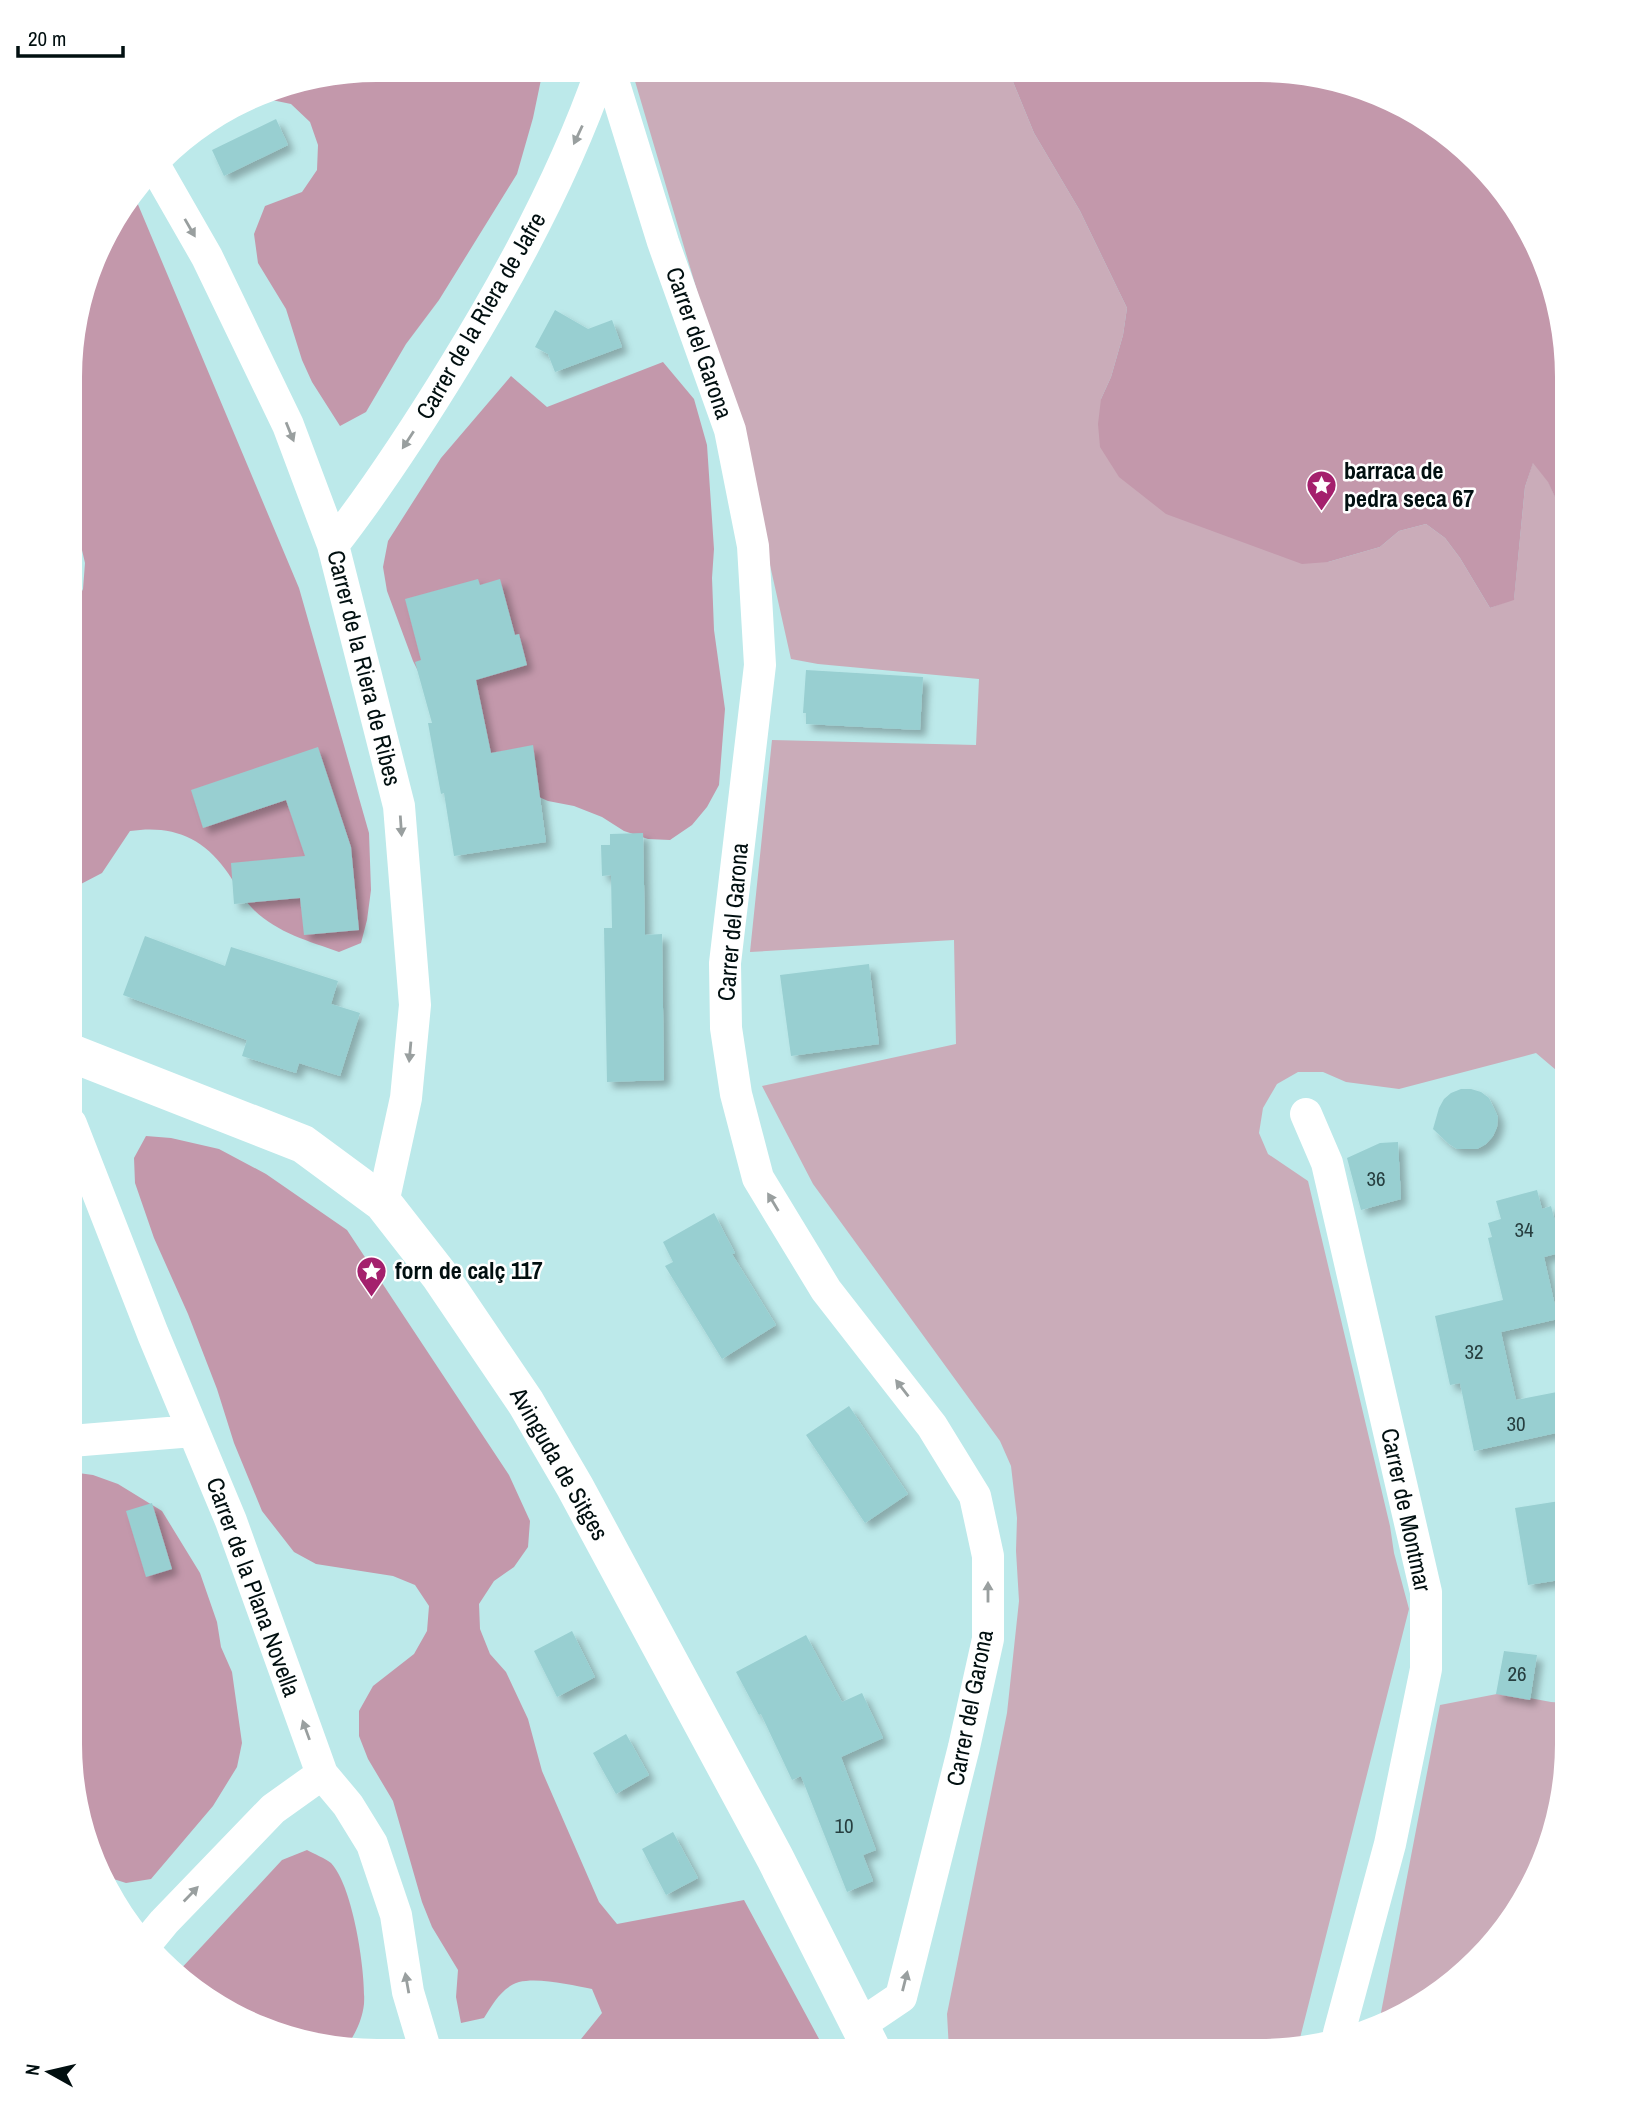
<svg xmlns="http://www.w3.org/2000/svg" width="1637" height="2121" viewBox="0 0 1637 2121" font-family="'Archivo Narrow',sans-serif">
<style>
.green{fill:#caacb9}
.forest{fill:#c398ab}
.building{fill:#98cfd1;filter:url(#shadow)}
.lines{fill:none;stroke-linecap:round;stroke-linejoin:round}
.minor{stroke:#fff;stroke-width:32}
.tertiary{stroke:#fff;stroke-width:38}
.oneway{fill:#999f9f}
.labels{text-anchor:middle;stroke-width:5;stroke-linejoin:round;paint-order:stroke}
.number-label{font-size:21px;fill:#273f40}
.street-label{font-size:24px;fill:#010f10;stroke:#fff}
.poi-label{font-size:24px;font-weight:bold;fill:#010f10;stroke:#fff;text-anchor:start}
</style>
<defs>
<filter id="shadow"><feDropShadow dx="6" dy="6" stdDeviation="3.5" flood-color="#0004"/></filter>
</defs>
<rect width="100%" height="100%" fill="#bce9ea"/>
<path class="green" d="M 632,71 L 1009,72 L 1034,133 L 1080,211 L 1127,308 L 1123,335 L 1111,377 L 1101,399 L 1328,562 L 1380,547 L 1399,531 L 1426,524 L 1445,538 L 1460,558 L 1490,608 L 1514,599 L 1525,487 L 1533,462 L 1548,481 L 1567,523 L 1567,1088 L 1556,1070 L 1536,1053 L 1399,1089 L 1346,1082 L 1323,1072 L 1298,1072 L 1277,1084 L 1263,1108 L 1259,1133 L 1268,1154 L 1308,1181 L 1390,1526 L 1394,1553 L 1409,1609 L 1299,2042 L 1261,2051 L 949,2050 L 947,2014 L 1007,1713 L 1019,1601 L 1016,1551 L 1017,1518 L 1011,1466 L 1000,1441 L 813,1184 L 762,1086 L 956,1044 L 954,940 L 750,952 L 772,740 L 976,745 L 979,679 L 818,664 L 791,659 L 745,453 Z
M 1502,1693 L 1551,1702 L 1566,1703 L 1566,1765 L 1551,1843 L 1516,1914 L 1463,1975 L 1396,2019 L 1379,2023 L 1440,1705 Z"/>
<path class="forest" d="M 377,70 L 543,70 L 533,118 L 517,174 L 439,300 L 406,344 L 366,412 L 340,426 L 312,382 L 302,360 L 286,309 L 258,263 L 254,234 L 265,206 L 302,192 L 317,170 L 318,145 L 310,122 L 291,104 L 267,99 L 256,99 L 278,86 Z
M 1009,72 L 1301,73 L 1431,122 L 1491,175 L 1535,241 L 1567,376 L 1567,523 L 1548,482 L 1533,463 L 1525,487 L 1514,600 L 1490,608 L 1460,558 L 1445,538 L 1426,524 L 1399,531 L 1380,547 L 1328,562 L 1302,564 L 1166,514 L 1119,477 L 1100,447 L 1098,424 L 1101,399 L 1111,377 L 1123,335 L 1127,308 L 1080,211 L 1034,133 Z
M 134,195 L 299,588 L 369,833 L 371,890 L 367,920 L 361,943 L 339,952 C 309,941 277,933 253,909 C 242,898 235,882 225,869 C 201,836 170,825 130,831 L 102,873 L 79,885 L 72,881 L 72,613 L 83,589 L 85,563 L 72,507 L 73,336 L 111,224 Z
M 663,362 L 694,399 L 707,445 L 714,549 L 712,578 L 714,630 L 725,709 L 719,785 L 707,807 L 692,825 L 670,840 L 648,839 L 624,831 L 602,817 L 574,806 L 548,801 L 523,790 L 424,683 L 413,661 L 387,591 L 383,567 L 388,541 L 441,458 L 511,376 L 547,407 Z
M 146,1136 L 171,1138 L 219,1149 L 266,1174 L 347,1230 L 509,1475 L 530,1521 L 528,1547 L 514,1567 L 494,1581 L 479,1604 L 480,1629 L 490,1654 L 506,1672 L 528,1719 L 542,1771 L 599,1902 L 617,1924 L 744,1900 L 825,2050 L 573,2049 L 602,2013 L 592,1989 C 573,1985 538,1977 519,1982 C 502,1987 492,2005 484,2018 L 461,2023 L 456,1997 L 458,1970 L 432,1927 L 422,1902 L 393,1801 L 368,1759 L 359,1736 L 359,1711 L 373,1686 L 414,1654 L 427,1631 L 429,1606 L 415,1585 L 393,1576 L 316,1564 L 294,1552 L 262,1511 L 234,1443 L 217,1389 L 188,1314 L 154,1238 L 135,1183 L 134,1158 Z
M 71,1472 L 93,1475 L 118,1484 L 162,1511 L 200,1573 L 217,1622 L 221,1647 L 232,1672 L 242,1743 L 237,1767 L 213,1806 L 151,1879 L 126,1883 L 101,1875 L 70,1745 Z
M 307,1850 C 314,1854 325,1858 331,1863 C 353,1886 366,1972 364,2004 C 362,2021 355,2034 346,2048 L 337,2048 L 206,1999 L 177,1973 L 282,1860 Z"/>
<path class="building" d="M 276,119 L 288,145 L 224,176 L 212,150 Z
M 555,310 L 588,329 L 612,320 L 622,347 L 555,372 L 548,354 L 535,347 Z
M 478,579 L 480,585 L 500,579 L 515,635 L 519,634 L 527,665 L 476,680 L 491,753 L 533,745 L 546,842 L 454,856 L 444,793 L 441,794 L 428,723 L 432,723 L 415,662 L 421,660 L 405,599 Z
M 806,670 L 923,677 L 920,730 L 806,724 L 806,713 L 803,713 Z
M 318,747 L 351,847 L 359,930 L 304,935 L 300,898 L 234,904 L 231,863 L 305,856 L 286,800 L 203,828 L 191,790 Z
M 643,833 L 645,935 L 662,934 L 664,1080 L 607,1082 L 604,928 L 612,928 L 611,875 L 602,876 L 601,845 L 610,845 L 610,834 Z
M 145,936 L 225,966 L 231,947 L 338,981 L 331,1004 L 360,1013 L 340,1076 L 299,1063 L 296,1073 L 242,1056 L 247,1040 L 123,995 Z
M 869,964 L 879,1044 L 791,1056 L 780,975 Z
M 1461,1089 L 1471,1089 L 1481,1092 L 1489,1098 L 1498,1117 L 1497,1127 L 1493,1136 L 1486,1144 L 1477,1149 L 1457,1149 L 1449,1144 L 1433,1129 L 1439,1108 L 1444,1099 L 1451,1093 Z
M 1398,1142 L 1401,1199 L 1361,1210 L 1347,1158 L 1380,1143 Z
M 1537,1190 L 1542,1209 L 1551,1206 L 1563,1252 L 1544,1257 L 1558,1319 L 1501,1332 L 1516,1400 L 1557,1392 L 1565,1431 L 1474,1451 L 1460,1383 L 1450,1385 L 1435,1316 L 1503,1300 L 1488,1238 L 1492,1237 L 1488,1223 L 1501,1219 L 1496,1201 Z
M 714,1213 L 735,1253 L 732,1254 L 776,1325 L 722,1359 L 665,1266 L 673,1262 L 663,1242 Z
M 849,1406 L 908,1494 L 865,1523 L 806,1435 Z
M 1566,1500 L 1566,1579 L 1528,1585 L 1515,1508 Z
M 152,1503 L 172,1569 L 146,1577 L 126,1511 Z
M 572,1631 L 595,1677 L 557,1697 L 534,1651 Z
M 806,1635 L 842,1702 L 862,1693 L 883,1738 L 841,1757 L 876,1850 L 863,1855 L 873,1881 L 847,1892 L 801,1776 L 792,1780 L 761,1714 L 759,1715 L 736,1672 Z
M 1504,1651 L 1537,1655 L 1530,1700 L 1496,1694 Z
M 626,1734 L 649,1775 L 616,1794 L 593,1753 Z
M 673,1832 L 698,1878 L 666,1895 L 642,1849 Z"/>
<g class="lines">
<path class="minor" d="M 610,71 L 663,242 L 730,430 L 753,546 L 760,665 L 725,963 L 726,1028 L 736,1094 L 758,1178 L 826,1290 L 932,1426 L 975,1496 L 988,1556 L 988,1639 L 964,1747 L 901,1997 L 858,2026
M 156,168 L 207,257 L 288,425 L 333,545 L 399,806 L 415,1005 L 406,1098 L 383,1203
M 333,545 C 378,487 417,427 455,365 C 513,271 565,174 601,71
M 1306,1114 L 1327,1163 L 1426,1592 L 1426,1669 L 1390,1844 L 1339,2033
M 71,1124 L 153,1334 L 231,1521 L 322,1774 L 348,1805 L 372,1844 L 396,1915 L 408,1992 L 425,2049
M 71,1441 L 193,1431
M 145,1945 L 164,1922 L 273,1809 L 322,1774"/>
<path class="tertiary" d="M 71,1053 L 303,1144 L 383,1203 L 440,1276 L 526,1403 L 575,1487 L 775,1858 L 872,2050"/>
</g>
<defs><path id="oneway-solid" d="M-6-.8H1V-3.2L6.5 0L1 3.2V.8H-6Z" transform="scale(1.75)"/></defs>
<g class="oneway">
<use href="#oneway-solid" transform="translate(578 135) rotate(115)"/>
<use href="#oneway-solid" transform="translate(190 228) rotate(60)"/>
<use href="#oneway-solid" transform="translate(290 432) rotate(68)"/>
<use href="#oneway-solid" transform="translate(408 440) rotate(123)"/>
<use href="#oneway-solid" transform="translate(401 826) rotate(86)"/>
<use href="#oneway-solid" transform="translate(410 1052) rotate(95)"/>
<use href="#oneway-solid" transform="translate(773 1202) rotate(-121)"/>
<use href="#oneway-solid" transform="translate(902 1388) rotate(-128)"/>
<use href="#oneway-solid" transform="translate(988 1592) rotate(-90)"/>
<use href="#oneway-solid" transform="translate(306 1730) rotate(-110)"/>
<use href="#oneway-solid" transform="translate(191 1894) rotate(-46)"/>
<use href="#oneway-solid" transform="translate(905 1981) rotate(-76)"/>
<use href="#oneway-solid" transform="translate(407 1983) rotate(-100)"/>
</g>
<defs>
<symbol id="sight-pin" viewBox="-11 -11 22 30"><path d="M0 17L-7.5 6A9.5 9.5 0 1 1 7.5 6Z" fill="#a4206d" stroke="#fff"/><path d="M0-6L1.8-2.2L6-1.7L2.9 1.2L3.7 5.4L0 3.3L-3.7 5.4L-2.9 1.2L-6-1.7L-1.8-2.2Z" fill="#fff"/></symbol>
</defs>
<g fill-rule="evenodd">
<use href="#sight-pin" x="1304" y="468" width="35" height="47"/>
<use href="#sight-pin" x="354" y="1254" width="35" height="47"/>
</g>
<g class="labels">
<g class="number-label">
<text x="1376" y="1186">36</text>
<text x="1524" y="1237">34</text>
<text x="1474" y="1359">32</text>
<text x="1516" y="1431">30</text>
<text x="1517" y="1681">26</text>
<text x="844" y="1833">10</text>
</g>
<g class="street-label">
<text transform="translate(481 316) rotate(-60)" y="8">Carrer de la Riera de Jafre</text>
<text transform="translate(699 343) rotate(71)" y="8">Carrer del Garona</text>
<text transform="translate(364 668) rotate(76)" y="8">Carrer de la Riera de Ribes</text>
<text transform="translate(733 922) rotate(-85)" y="8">Carrer del Garona</text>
<text transform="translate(559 1464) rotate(60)" y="8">Avinguda de Sitges</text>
<text transform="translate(1406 1510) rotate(78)" y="8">Carrer de Montmar</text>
<text transform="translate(253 1587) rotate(70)" y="8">Carrer de la Plana Novella</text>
<text transform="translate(970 1708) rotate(-79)" y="8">Carrer del Garona</text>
</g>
<g class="poi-label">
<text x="1344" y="479">barraca de<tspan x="1344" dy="28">pedra seca 67</tspan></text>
<text x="395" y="1279">forn de calç 117</text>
</g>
</g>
<path d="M0 0H1637V2121H0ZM377 82H1260A295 295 0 0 1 1555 377V1744A295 295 0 0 1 1260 2039H377A295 295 0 0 1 82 1744V377A295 295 0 0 1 377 82Z" fill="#fff" fill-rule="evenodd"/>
<g transform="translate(49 2072) rotate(278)" stroke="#ffffff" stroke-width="5" paint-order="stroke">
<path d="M0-5L12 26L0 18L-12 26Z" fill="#010f10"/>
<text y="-10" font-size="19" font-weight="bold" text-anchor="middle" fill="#010f10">N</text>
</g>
<path d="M18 46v10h105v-10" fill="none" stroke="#010f10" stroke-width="3.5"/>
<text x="28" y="46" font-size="21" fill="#010f10" stroke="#ffffff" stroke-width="5" paint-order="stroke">20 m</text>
</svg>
